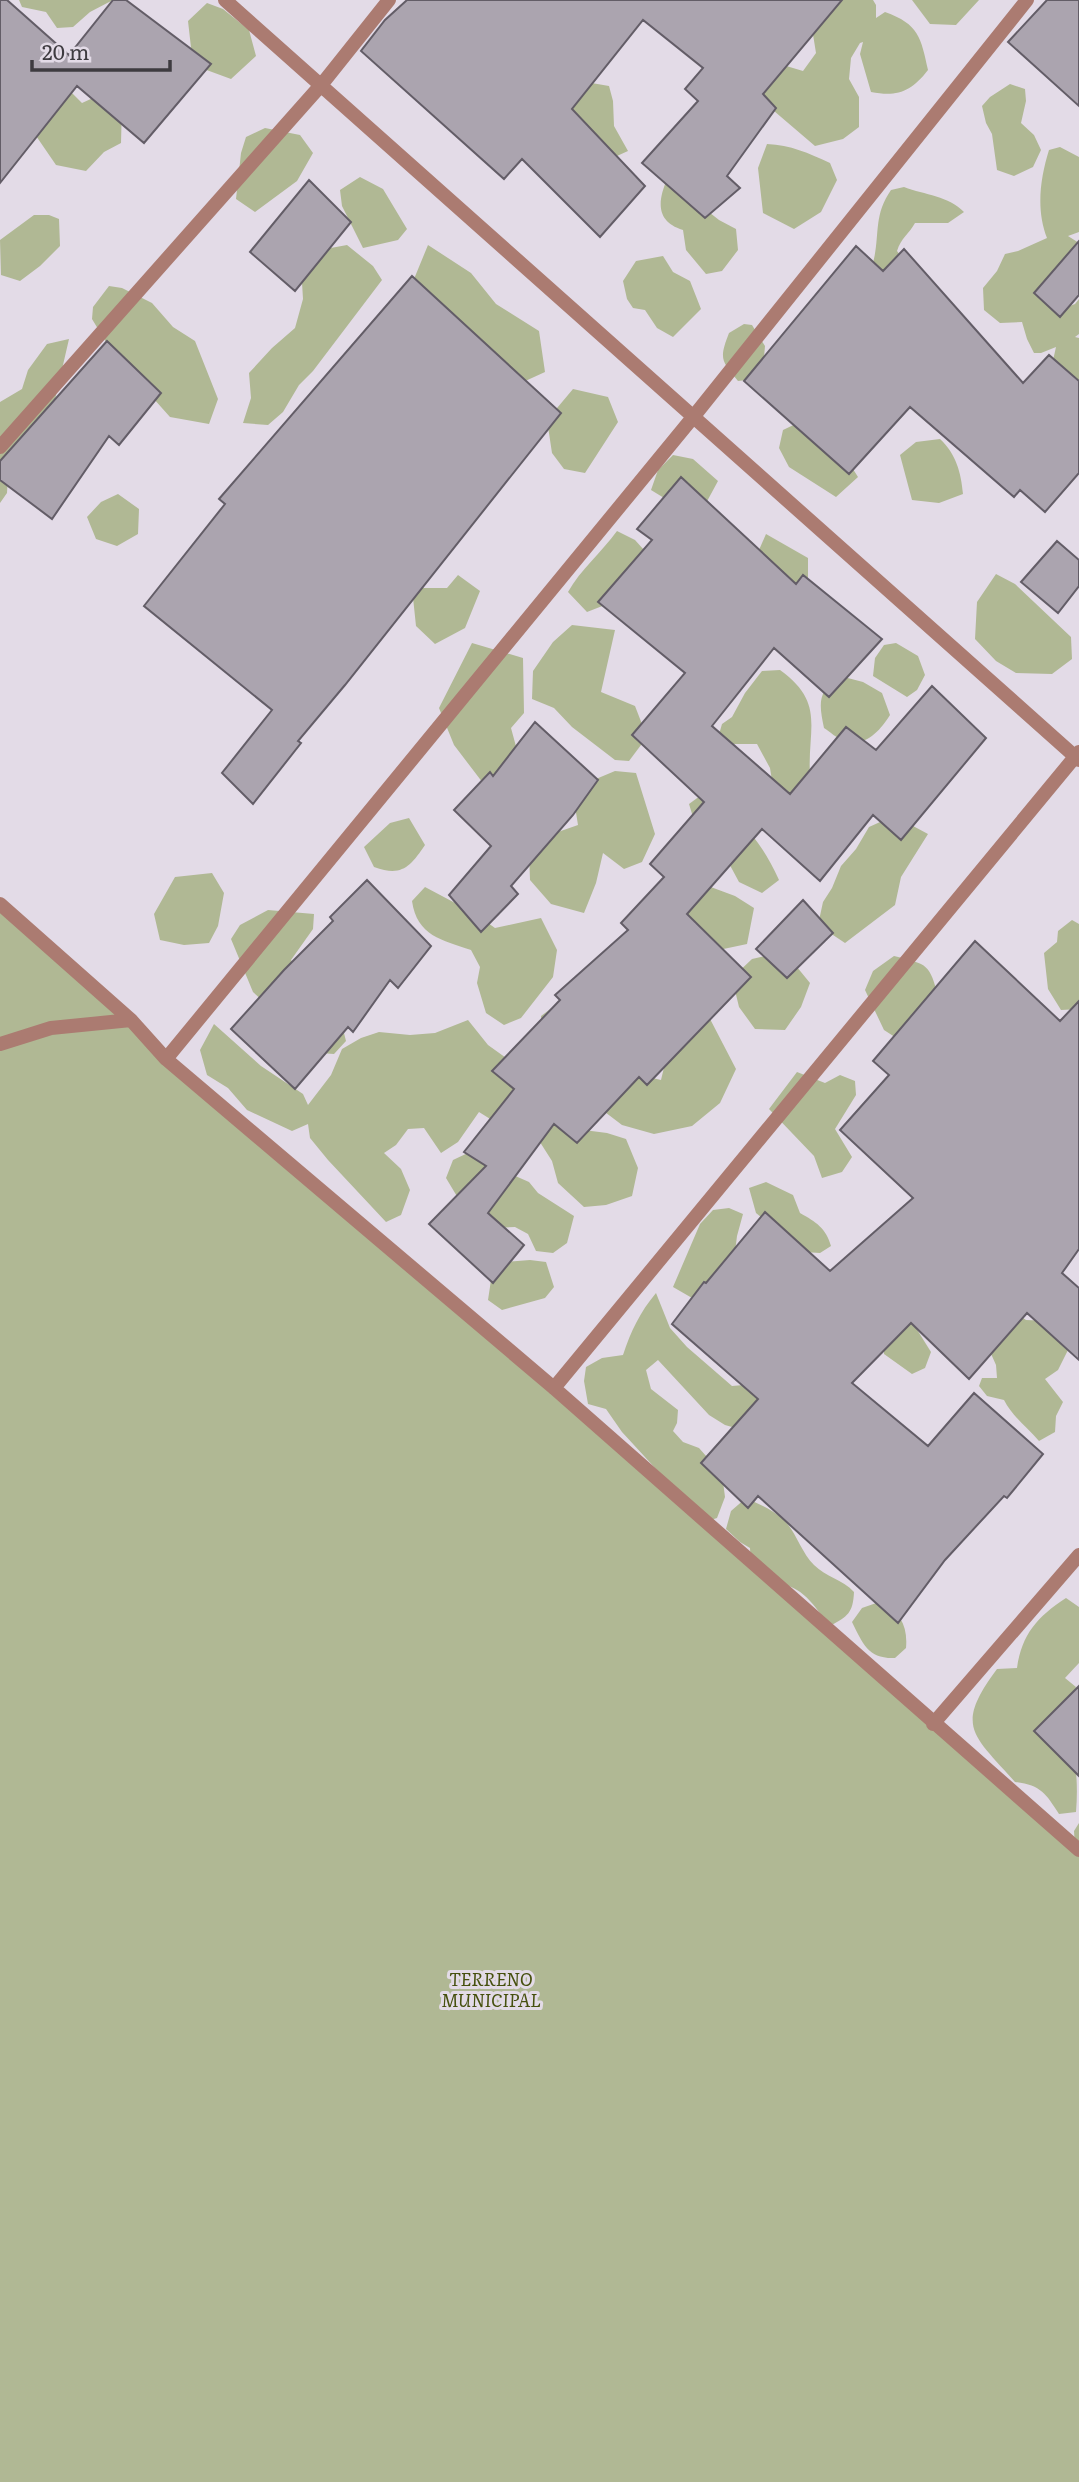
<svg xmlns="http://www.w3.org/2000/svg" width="1079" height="2482" viewBox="0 0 1079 2482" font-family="Literata,serif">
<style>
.green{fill:#b0b894}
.building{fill:#aba4af;stroke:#635d67;stroke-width:2}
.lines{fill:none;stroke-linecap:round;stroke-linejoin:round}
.minor{stroke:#ab7b71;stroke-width:14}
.labels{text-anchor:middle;stroke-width:6;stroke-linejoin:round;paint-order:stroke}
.park-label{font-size:18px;font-style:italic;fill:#46500e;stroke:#e3dbe7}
</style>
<rect width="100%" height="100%" fill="#e3dbe7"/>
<path class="green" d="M 19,0 L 113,0 L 90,12 L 73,27 L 57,28 L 46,12 L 22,7 Z
M 814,0 L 873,0 L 876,5 L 876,18 L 885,12 C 919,24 921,38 928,70 C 911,92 897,97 871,92 L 860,54 L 863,42 L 860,43 L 851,58 L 849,79 L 859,97 L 859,127 L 843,139 L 815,146 L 767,105 L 740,42 L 783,65 L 803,71 L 816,53 L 811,22 Z
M 912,0 L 979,0 L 956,25 L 930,24 Z
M 207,3 L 223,9 L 249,30 L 256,56 L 231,79 L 193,65 L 188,21 Z
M 580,81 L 609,86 L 613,101 L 614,126 L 628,151 L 608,160 L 549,118 Z
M 1010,84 L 1025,89 L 1026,101 L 1021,123 L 1034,135 L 1041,150 L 1033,167 L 1014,176 L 997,170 L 992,134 L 986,123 L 982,106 L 990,97 Z
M 67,88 L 82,103 L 106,92 L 122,105 L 121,143 L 104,152 L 86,171 L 56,165 L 32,130 Z
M 265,128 L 300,135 L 313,153 L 297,181 L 255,212 L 236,199 L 241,153 L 246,137 Z
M 767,144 C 791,145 808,153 830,163 L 837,180 L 821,212 L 794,229 L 763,213 L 758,168 Z
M 1060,147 L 1079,157 L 1079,232 L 1068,236 L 1079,243 L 1059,310 L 1075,304 L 1079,299 L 1079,334 L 1075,337 L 1079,338 L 1079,399 L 1052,365 L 1056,347 L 1041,353 L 1034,353 L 1027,339 L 1022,322 L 1000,323 L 984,310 L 983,288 L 997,271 L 1005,254 L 1018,251 L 1047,238 C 1036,210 1040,179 1049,150 Z
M 360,177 L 383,189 L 407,229 L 398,240 L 363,248 L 342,206 L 340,190 Z
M 667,179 L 719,220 L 736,229 L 738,250 L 722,271 L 706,274 L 686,250 L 683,230 C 655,221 658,201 667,179 Z
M 904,187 C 925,195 949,196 964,212 L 948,223 L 915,223 C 909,234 901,238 897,251 L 907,264 L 901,298 L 872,266 C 881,238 872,217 891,190 Z
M 34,215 L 49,215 L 59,219 L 60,246 L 40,266 L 20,281 L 1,275 L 0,240 Z
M 347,245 L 373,266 L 382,280 L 313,371 L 299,385 L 283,412 L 268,425 L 243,423 L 251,398 L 249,373 L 272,348 L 295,328 L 303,299 L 301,266 L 309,252 Z
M 428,245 L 471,273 L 496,304 L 539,331 L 545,372 L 510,388 L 407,296 Z
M 663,256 L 673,272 L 690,281 L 701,309 L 673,337 L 657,328 L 645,310 L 633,308 L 627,299 L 623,281 L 636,261 Z
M 109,286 L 122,288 L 152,303 L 173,327 L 195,341 L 218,399 L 209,424 L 170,417 L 112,352 L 92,319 L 93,307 Z
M 744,324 L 752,325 L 765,346 L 763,369 L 755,379 L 738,381 C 721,360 719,359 729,333 Z
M 69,339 L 54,404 L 8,475 L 7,493 L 0,503 L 0,402 L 22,389 L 28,370 L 47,344 Z
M 573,389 L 608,397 L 618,422 L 585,473 L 564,469 L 552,453 L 547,420 Z
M 804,420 L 846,458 L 858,477 L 836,497 L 789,467 L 779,448 L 783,430 Z
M 940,439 C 956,454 961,472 963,494 L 939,503 L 912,500 L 900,455 L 916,442 Z
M 673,455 L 693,459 L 718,481 L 705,505 L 669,501 L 651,490 L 658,470 Z
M 118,494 L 139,509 L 138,534 L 117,546 L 96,539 L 87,517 L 101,502 Z
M 617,531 L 635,540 L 653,560 L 610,603 L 587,612 L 568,592 C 581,569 601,553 617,531 Z
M 766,534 L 808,558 L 808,586 L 798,597 L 756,557 Z
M 996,574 L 1015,584 L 1071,637 L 1072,659 L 1052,674 L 1016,673 L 996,661 L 975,639 L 977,602 Z
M 458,575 L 480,591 L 465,628 L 435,644 L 416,626 L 412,588 L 447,588 Z
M 572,625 L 615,630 L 601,692 L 635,706 L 647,737 L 629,761 L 615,760 L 572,727 L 554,708 L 532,699 L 533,671 L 553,642 Z
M 472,643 L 523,658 L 524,713 L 511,728 L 520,761 L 486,787 L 454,745 L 439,708 Z
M 896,643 L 918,656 L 925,675 L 917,690 L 907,697 L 873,676 L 875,658 L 884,645 Z
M 780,670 C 826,703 807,729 810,776 L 790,797 L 773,787 L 770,768 L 757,744 L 731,744 L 718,738 L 722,724 L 732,717 L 745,693 L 762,671 Z
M 840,676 L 863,682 L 882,693 L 890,715 C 880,731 865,748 843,741 C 837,738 830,732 824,728 C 819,704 817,691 840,676 Z
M 615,771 L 636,773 L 655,834 L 642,862 L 624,869 L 603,853 L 596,883 L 584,913 L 551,904 L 530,880 L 529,851 L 558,832 L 578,825 L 574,800 L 584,784 Z
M 704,793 C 741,820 760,838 779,880 L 762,893 L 739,882 L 725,856 L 697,830 L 689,804 Z
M 409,818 L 425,845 C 410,867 402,877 374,867 L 364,847 L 390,823 Z
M 889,818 L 900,819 L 928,834 L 901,877 L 895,905 L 845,943 L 818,925 L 823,902 L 832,888 L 841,866 L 856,849 L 869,827 Z
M 212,873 L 224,893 L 218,926 L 209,943 L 184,945 L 160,940 L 154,914 L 175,877 Z
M 700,883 L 735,896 L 754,908 L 747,944 L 714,951 L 676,913 Z
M 425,887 L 474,913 L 495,928 L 541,918 L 557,950 L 553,977 L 521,1018 L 504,1025 L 486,1013 L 477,983 L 480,967 L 471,950 C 442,940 417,936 412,901 Z
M 268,910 L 314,914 L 313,929 L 291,960 L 343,1029 L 346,1041 L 334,1054 L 320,1053 L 253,992 L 231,939 L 240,925 Z
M 0,912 L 667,1481 L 622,1432 L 606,1409 L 588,1404 L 584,1381 L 586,1367 L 602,1358 L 623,1355 C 631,1331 640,1312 656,1293 L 670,1328 L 687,1347 L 732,1386 L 777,1382 L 753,1433 L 725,1425 L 709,1415 L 658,1360 L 646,1370 L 651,1389 L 678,1410 L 677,1423 L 673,1431 L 683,1442 L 699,1448 L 722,1474 L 725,1497 L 717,1518 L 702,1523 L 751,1565 L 750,1548 L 740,1542 L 726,1529 L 731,1511 L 746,1498 C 759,1504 773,1510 784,1520 C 796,1532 801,1552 814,1565 C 826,1577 842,1579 854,1592 C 853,1613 848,1616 830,1626 C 814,1606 801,1582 773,1584 L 1075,1846 L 1074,1831 L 1079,1823 L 1079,2482 L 0,2482 Z
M 1072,920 L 1079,924 L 1079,1009 L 1061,1010 L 1048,989 L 1044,953 L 1057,942 L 1058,931 Z
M 774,954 L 792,961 L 810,983 L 801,1007 L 785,1030 L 755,1029 L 739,1007 L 732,978 L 752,959 Z
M 894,956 C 929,965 929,963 939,999 L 901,1041 L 884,1030 L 865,990 L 873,971 Z
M 553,1007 L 644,1076 L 661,1080 L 667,1055 L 709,1017 L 736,1069 L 720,1103 L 692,1126 L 654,1134 L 622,1125 L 597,1106 L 543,1046 L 541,1016 Z
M 468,1020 L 488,1045 L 513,1063 L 530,1090 L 495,1122 L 479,1112 L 458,1142 L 441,1153 L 424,1128 L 408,1129 L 396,1145 L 384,1153 L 401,1169 L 410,1190 L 401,1215 L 386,1222 L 328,1160 L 310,1138 L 308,1124 L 292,1131 L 247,1110 L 228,1088 L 207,1075 L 200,1050 L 214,1024 L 261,1066 L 303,1094 L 308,1105 L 331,1075 L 342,1049 L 361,1038 L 379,1032 L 410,1035 L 435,1033 Z
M 797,1072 L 825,1083 L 840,1075 L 855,1081 L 856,1095 L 835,1129 L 852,1157 L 842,1172 L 822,1178 L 814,1156 L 769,1109 Z
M 555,1117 L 576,1129 L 607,1133 L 626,1139 L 638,1168 L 632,1196 L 606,1205 L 584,1207 L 558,1183 L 552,1161 L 538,1139 Z
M 472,1151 L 506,1172 L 529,1182 L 538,1193 L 574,1216 L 567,1243 L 553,1253 L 536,1251 L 528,1234 L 515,1227 L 494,1228 L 461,1203 L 446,1178 L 453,1160 Z
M 766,1182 L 793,1195 L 800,1213 C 816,1222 826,1228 831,1246 L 820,1253 L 804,1252 L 756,1213 L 749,1188 Z
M 729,1208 L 743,1214 L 737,1236 L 735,1252 L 699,1302 L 673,1287 L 700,1224 L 713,1210 Z
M 530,1260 L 546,1262 L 554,1287 L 545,1298 L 502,1310 L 488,1300 L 493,1267 L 503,1262 Z
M 996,1300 L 1026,1320 L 1049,1321 L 1072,1342 L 1058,1370 L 1045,1379 L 1063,1402 L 1056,1416 L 1055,1432 L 1039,1441 C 1027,1427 1012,1416 1004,1400 L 987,1396 L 979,1386 L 982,1378 L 997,1378 L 996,1365 L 988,1347 Z
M 911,1320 L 931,1352 L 925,1368 L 912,1374 L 884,1354 L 884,1336 Z
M 1066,1598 L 1079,1607 L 1079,1663 L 1065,1678 L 1076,1687 L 1065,1712 C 1074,1745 1079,1777 1076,1812 L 1059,1814 C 1046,1794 1041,1785 1015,1782 C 973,1734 954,1727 997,1669 L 1017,1668 C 1022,1634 1037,1617 1066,1598 Z
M 882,1601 C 900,1613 908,1626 906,1648 L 895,1658 C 868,1659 863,1644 852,1622 L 862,1608 Z"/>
<path class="building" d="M 0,0 L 7,0 L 69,55 L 113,0 L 126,0 L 211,64 L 144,143 L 77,86 L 0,183 Z
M 407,0 L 842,0 L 763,94 L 776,108 L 727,176 L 740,188 L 705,218 L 642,163 L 698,101 L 685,89 L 703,68 L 643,20 L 572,109 L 645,186 L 600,237 L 522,159 L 504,179 L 361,51 L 385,20 Z
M 1047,0 L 1079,0 L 1079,106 L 1008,42 Z
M 309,180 L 351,222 L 295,291 L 250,252 Z
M 1079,241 L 1079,295 L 1060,317 L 1034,293 Z
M 856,246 L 883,271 L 904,249 L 1023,383 L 1049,355 L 1079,381 L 1079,473 L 1045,512 L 1020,490 L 1014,497 L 910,407 L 849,474 L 744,381 Z
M 412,276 L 561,413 L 345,685 L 298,741 L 301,743 L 253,804 L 222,773 L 272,710 L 144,606 L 225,504 L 219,499 Z
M 107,341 L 161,393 L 119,445 L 109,436 L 52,519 L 0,480 L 0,461 Z
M 681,477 L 796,584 L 803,575 L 882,639 L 829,697 L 774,648 L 712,726 L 790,794 L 846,727 L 876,750 L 932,686 L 986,738 L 901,840 L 873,815 L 820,881 L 762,829 L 687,914 L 751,977 L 647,1085 L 639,1077 L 577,1143 L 554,1124 L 488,1213 L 524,1245 L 493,1283 L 429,1224 L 486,1166 L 464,1152 L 514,1089 L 492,1071 L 560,1000 L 555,995 L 628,930 L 621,923 L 664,877 L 650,864 L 704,802 L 632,735 L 685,673 L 598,602 L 652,540 L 637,529 Z
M 1057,541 L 1079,560 L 1079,586 L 1058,613 L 1021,582 Z
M 535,722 L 598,780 L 573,815 L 511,886 L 518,894 L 481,932 L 449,895 L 491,846 L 454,810 L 490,772 L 493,776 Z
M 367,880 L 431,946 L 398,988 L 390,980 L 353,1032 L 348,1027 L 295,1089 L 231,1029 L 284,970 L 333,921 L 330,917 Z
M 803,900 L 833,933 L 787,978 L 756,949 Z
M 975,941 L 1060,1021 L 1079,1001 L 1079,1249 L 1062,1273 L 1079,1288 L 1079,1360 L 1027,1313 L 969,1379 L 911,1323 L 852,1383 L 928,1446 L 974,1393 L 1043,1454 L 1007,1498 L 1004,1496 L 945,1560 L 898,1623 L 758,1496 L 748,1508 L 701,1463 L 758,1399 L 672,1324 L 704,1282 L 706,1283 L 765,1212 L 830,1271 L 913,1198 L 840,1130 L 889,1075 L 873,1061 Z
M 1079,1686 L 1079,1776 L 1034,1731 Z"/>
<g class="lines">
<path class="minor" d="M 225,0 L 1079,760
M 0,447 L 322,84 L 389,0
M 0,904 L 131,1020 L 166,1059 L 554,1388 L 1079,1850
M 0,1044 L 51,1028 L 131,1020
M 166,1059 L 694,416 L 1027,0
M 554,1388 L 1079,752
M 933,1724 L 1079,1555"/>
</g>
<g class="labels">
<g class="park-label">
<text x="491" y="1986">TERRENO<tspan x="491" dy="21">MUNICIPAL</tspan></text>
</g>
</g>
<path d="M32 60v10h138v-10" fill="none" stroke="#3e3b40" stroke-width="3.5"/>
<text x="42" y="60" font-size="21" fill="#3e3b40" stroke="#e3dbe7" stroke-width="5" paint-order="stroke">20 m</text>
</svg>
